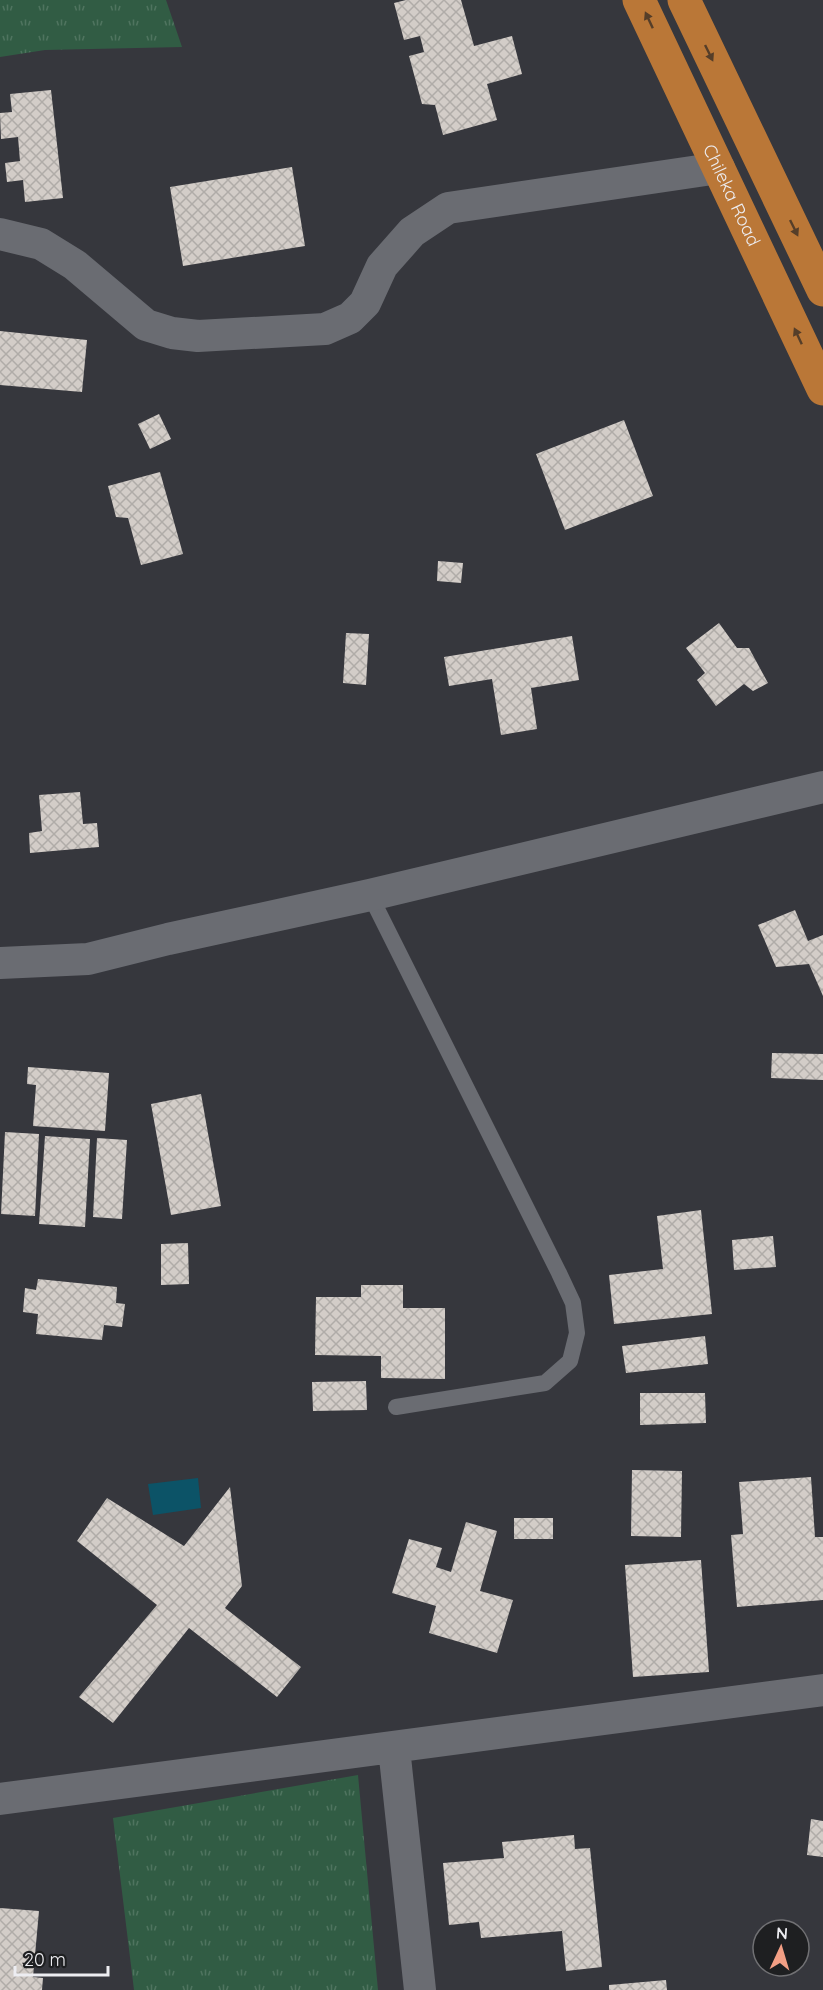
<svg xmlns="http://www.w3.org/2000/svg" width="823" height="1990" viewBox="0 0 823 1990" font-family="Quicksand,sans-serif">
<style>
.grass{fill:url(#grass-tufts)}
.water{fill:#0c5367}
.building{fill:url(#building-cross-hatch)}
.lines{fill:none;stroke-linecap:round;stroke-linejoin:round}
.service{stroke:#6a6c72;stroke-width:16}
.minor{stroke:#6a6c72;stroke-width:32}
.trunk{stroke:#ba7737;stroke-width:33}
.oneway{fill:#553e29}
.labels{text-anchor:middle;stroke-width:6;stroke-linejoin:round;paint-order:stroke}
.street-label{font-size:18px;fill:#ededf1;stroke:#1e1f21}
</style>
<defs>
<pattern id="grass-tufts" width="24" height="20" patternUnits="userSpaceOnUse" patternTransform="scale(1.5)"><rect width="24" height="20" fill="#315c44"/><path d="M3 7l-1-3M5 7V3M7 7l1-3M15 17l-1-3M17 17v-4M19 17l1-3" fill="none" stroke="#4f745f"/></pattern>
<pattern id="building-cross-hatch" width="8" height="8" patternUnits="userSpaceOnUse" patternTransform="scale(1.5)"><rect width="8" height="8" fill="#d3cdc8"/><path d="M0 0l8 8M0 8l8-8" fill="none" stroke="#b0aca8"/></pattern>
</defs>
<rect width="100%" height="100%" fill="#36373d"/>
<path class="grass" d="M 0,0 L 166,0 L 182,47 L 45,50 L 0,57 Z
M 358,1775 L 378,1990 L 134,1990 L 113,1818 Z"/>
<path class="water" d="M 198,1478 L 201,1508 L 153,1515 L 148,1484 Z"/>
<path class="building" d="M 406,0 L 461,0 L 474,46 L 512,36 L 522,74 L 487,84 L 497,120 L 443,135 L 435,105 L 422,104 L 409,56 L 424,52 L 420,36 L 404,40 L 394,3 Z
M 51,90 L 63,198 L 25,202 L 23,180 L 7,182 L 5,163 L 20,161 L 18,137 L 1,139 L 0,113 L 12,112 L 10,94 Z
M 292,167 L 305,246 L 183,266 L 170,187 Z
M 0,331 L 87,340 L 82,392 L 0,385 Z
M 159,414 L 171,439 L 150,449 L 138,424 Z
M 624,420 L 653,496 L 565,530 L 536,454 Z
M 160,472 L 183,554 L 141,565 L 128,518 L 116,517 L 108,486 Z
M 438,561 L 463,563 L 461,583 L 437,581 Z
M 719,623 L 737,648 L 749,648 L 768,683 L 753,691 L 744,684 L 716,706 L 697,680 L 705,673 L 686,648 Z
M 346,633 L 369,634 L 366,685 L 343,683 Z
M 572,636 L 579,680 L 531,688 L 537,729 L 501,735 L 492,679 L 449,686 L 444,657 Z
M 80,792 L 83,824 L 97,823 L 99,847 L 30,853 L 29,833 L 42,831 L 39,795 Z
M 795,910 L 808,941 L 823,935 L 823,996 L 809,964 L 776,967 L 758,925 Z
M 772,1053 L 823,1054 L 823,1080 L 771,1078 Z
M 28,1067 L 109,1073 L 105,1131 L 33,1126 L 36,1085 L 27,1084 Z
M 201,1094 L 221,1206 L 171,1215 L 151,1104 Z
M 5,1132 L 39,1134 L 35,1216 L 1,1214 Z
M 45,1136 L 90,1139 L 85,1227 L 39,1224 Z
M 97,1138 L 127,1140 L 122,1219 L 93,1217 Z
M 701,1210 L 712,1314 L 614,1324 L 609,1275 L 663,1269 L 657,1216 Z
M 773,1236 L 776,1267 L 734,1270 L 732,1240 Z
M 188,1243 L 189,1284 L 161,1285 L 161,1244 Z
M 38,1279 L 117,1287 L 116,1303 L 125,1304 L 122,1327 L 104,1325 L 102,1340 L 36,1334 L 38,1314 L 23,1312 L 25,1288 L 36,1290 Z
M 361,1285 L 403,1285 L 403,1308 L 445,1308 L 445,1379 L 381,1378 L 381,1356 L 315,1355 L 316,1297 L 361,1297 Z
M 705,1336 L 708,1364 L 626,1373 L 622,1346 Z
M 366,1381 L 367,1410 L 313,1411 L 312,1382 Z
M 640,1393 L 705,1393 L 706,1423 L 640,1425 Z
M 632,1470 L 682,1471 L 681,1537 L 631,1536 Z
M 811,1477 L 815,1537 L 823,1537 L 823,1600 L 737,1607 L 731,1535 L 743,1534 L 739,1482 Z
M 230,1487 L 242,1586 L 225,1608 L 301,1667 L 277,1697 L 189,1628 L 113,1723 L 79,1697 L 157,1605 L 77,1541 L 107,1498 L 184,1546 Z
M 514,1518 L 553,1518 L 553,1539 L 514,1539 Z
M 466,1522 L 497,1531 L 480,1591 L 513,1600 L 497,1653 L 429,1633 L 436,1606 L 392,1593 L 409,1539 L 442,1548 L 436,1567 L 451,1572 Z
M 701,1560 L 709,1672 L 633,1677 L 625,1565 Z
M 811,1819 L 823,1821 L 823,1857 L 807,1855 Z
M 574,1835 L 575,1849 L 590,1848 L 602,1967 L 566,1971 L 562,1931 L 481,1938 L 479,1922 L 449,1925 L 443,1863 L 504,1858 L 502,1842 Z
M 0,1908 L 39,1911 L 33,1977 L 43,1978 L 42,1990 L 0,1990 Z
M 666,1980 L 667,1990 L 609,1990 L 609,1985 Z"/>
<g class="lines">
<path class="service" d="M 370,895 L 559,1273 L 573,1303 L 577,1333 L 570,1361 L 545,1383 L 396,1407"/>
<path class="minor" d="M 0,234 L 41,244 L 75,265 L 146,325 L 172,333 L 198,336 L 325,329 L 350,318 L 365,303 L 382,266 L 412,232 L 448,208 L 719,168
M 0,963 L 88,959 L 168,939 L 370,895 L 823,787
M 394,1748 L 420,1990
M 0,1799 L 823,1690"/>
<g class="trunk">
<path id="s1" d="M 639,0 L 823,389"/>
<path d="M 684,0 L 823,290"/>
</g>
</g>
<defs><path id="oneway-solid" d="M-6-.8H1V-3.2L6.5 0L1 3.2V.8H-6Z" transform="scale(1.5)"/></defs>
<g class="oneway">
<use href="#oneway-solid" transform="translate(649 20) rotate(-115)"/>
<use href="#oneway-solid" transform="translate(709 53) rotate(64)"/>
<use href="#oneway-solid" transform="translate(794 228) rotate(64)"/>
<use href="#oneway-solid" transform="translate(798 336) rotate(-115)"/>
</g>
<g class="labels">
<g class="street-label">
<text dy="6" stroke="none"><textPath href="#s1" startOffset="216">Chileka Road</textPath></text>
</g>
</g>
<g transform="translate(781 1948) rotate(4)"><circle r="28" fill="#1e1f21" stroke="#717174" stroke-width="1.5"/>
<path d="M0-4.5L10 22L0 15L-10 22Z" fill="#f39f85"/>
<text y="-9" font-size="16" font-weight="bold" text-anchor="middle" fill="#ededf1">N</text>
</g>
<path d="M15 1966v9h93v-9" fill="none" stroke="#ededf1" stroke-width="3"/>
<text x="24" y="1966" font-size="18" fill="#ededf1" stroke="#1e1f21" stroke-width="4.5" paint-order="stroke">20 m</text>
</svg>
